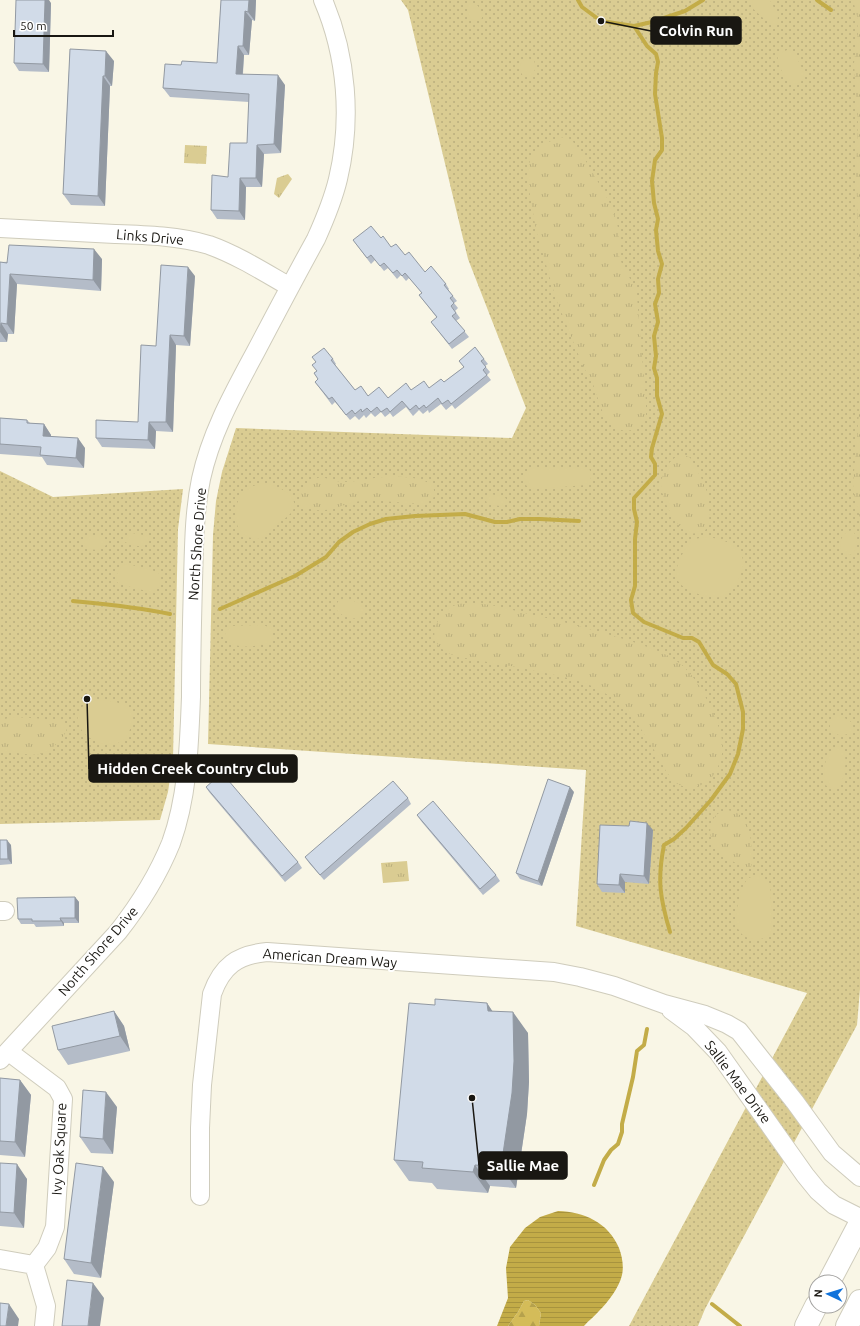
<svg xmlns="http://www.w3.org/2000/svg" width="860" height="1326" viewBox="0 0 860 1326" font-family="Ubuntu,sans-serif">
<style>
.grass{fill:url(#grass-dots)}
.forest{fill:url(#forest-firs)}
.park{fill:url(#park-tufts)}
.pitch{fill:#dacc92}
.water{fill:url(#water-rules)}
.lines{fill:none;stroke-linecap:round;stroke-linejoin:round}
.stream{stroke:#c3ac48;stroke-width:4}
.minor-casing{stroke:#cfccbc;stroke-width:20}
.major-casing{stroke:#cfccbc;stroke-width:24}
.minor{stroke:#fff;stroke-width:18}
.major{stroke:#fff;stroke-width:22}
.wall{fill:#b4bcc8}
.shaded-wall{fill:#9299a2}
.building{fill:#d1dbe8;stroke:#9299a2}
.labels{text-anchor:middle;stroke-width:4;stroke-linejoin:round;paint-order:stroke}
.street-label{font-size:14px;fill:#191712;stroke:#fff}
.leader{fill:none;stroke:#191712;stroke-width:1.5}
.callout-dot{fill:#191712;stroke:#fff;stroke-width:1.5}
.callout{fill:#191712;stroke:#191712;stroke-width:1.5}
.callout-label{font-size:15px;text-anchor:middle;font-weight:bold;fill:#fff}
</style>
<defs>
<pattern id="grass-dots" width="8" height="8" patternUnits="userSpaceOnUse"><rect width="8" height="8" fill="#dacc92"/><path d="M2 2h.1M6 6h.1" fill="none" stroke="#baae7d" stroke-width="1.8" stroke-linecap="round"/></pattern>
<pattern id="forest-firs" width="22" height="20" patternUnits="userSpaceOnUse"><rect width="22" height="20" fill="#d4bc59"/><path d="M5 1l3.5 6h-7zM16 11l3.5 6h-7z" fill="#b5a14c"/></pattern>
<pattern id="park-tufts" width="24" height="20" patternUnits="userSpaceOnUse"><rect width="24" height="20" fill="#dacc92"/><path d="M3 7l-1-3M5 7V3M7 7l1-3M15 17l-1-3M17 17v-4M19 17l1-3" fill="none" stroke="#baae7d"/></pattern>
<pattern id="water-rules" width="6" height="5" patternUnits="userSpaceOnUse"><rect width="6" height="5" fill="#c3ac48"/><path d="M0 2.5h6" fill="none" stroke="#a7933e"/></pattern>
</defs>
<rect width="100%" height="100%" fill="#f9f6e6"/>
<path class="grass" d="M 401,0 L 860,0 L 860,989 L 857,1025 L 705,1309 L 698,1326 L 629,1326 L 807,993 L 576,926 L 586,770 L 208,744 L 213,535 L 216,501 L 222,472 L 236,428 L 512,438 L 526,408 L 468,259 L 408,10 Z
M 0,471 L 53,497 L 183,489 L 178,529 L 173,758 L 168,792 L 160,820 L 0,824 Z"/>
<path class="forest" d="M 528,1300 L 535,1305 L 541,1313 L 539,1326 L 508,1326 L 518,1312 L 524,1301 Z"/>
<path class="park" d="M 853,0 L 860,0 L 860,288 L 856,171 L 858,123 L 854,63 L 858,32 L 857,16 Z
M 560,137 L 570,139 L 574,143 L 587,163 L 605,194 L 613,210 L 619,231 L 619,256 L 622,264 L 634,286 L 637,297 L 646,403 L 646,416 L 639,427 L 632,430 L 625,431 L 618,429 L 605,419 L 593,384 L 583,366 L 556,299 L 536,230 L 527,177 L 530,160 L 534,153 L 542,145 Z
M 185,145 L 207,146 L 206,164 L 184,163 Z
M 288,174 L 292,179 L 279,198 L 274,194 L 277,178 Z
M 860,401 L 860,518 L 854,494 L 853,484 Z
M 683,455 C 686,456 689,456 691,459 C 695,465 705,485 707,492 C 709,500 711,522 707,528 C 705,531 702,532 699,533 C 696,533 692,534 690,533 C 676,529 661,498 661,485 C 661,478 664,473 667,467 C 670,461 675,456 683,455 Z
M 320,477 C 328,478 336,482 344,482 C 354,482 365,479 375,478 C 388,476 423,475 432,486 C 435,489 434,493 434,497 L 426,503 L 417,504 C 401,503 376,499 361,501 C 342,503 331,514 310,509 C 287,503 308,482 320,477 Z
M 468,603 C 490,603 512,610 533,615 C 566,622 598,631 630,641 C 644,646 659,650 672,658 C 693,671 704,692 714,715 C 720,729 726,746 720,761 C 718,767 716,773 712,777 C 700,791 681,790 670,778 C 656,754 644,729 625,709 C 598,682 570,678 535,671 C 508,665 481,661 454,656 C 449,653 442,650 438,645 C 428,632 440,613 453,606 C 458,604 463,603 468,603 Z
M 14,717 L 62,720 L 67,726 C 67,733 63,737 58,742 C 40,764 23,750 0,753 L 0,720 Z
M 726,810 C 753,812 751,842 752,862 L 751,867 C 744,870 741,866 734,862 C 728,858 721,856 717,850 C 706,836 708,814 726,810 Z
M 407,861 L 409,881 L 383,883 L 381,863 Z"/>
<path class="pitch" d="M 753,0 L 770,0 L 778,16 L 777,24 C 768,26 759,13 752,8 Z
M 469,3 C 479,3 481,9 482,18 L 480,21 C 469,22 464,12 469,3 Z
M 787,50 C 795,51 796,56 799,62 C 801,66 804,72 804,77 C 803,83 793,86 789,82 C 783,76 776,61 778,54 Z
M 526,58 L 534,60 C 536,67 536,71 531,76 L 523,76 C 518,69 519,63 526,58 Z
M 585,467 L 589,468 C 592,475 592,480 587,485 L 533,489 L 528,487 L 525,484 C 524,475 524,471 533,468 Z
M 266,483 C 279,486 306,499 289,515 C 284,520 277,523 272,528 C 267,532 264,538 258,539 C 252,539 244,536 241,532 C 233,522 234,501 244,492 C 250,486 258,484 266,483 Z
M 488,494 L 504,496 L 506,499 L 506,503 L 500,506 L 487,504 L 485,497 Z
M 852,530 C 860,537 858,564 841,552 C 840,542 840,533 852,530 Z
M 132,533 L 149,536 C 150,551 133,546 125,542 L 125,538 L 128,534 Z
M 90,535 L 101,537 L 105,541 L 106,545 L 103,548 C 96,551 89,550 84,545 L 86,537 Z
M 706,537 C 728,539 752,550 740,576 C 738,581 737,585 733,589 C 729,592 725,596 720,597 C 708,599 682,591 677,579 C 673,571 684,547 692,541 C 696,538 701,538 706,537 Z
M 128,564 L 158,572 L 161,577 L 159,586 L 154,593 L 119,584 L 116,581 C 117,572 118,566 128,564 Z
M 345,599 C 353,600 360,602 364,610 C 363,612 361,617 358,618 C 350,620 340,615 336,609 L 336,605 L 339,600 Z
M 259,625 L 266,626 L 271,629 L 271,641 L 269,644 C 254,646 238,650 226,640 L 225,634 L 227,628 L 232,626 Z
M 98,700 C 111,701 123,701 132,712 C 135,770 64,738 80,710 C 84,703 91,701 98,700 Z
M 836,717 C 843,717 847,718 852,723 L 851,732 C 843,737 838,736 831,731 C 829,724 829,720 836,717 Z
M 836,746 L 844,749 C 847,762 845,777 839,788 L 834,789 L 825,785 C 823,771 824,754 836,746 Z
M 755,876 C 759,877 764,877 767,880 C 767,880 770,885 770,885 C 771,888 772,929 771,931 C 769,936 765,939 759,939 C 732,941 734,915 740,897 C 741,891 743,884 747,880 C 749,877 752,877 755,876 Z"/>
<path class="water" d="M 558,1211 C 584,1212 608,1222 619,1248 C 622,1256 624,1266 622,1275 C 619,1288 608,1302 599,1311 C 595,1316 589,1320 584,1326 L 539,1326 L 541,1313 L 535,1305 L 528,1300 L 524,1301 L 518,1312 L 508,1326 L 497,1326 L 508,1298 L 506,1268 L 510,1247 L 525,1228 L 540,1217 Z"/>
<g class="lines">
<path class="stream" d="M 578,0 L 582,7 L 601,21 L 634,26 L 652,22 L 685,11 L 703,0
M 817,0 L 831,10
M 634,26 L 647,46 L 656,54 L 658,62 L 656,73 L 655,94 L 662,138 L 662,150 L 655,160 L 652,181 L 654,203 L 658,219 L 656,230 L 658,251 L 662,264 L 658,279 L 659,293 L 655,304 L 658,322 L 654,336 L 656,356 L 654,368 L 657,378 L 657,396 L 662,414 L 652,448 L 651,457 L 655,464 L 655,475 L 634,498 L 634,509 L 637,522 L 635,539 L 635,586 L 631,600 L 633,613 L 644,622 L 683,638 L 692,638 L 699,642 L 713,665 L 727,674 L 736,684 L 743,712 L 743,729 L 738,754 L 730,774 L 711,800 L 686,828 L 674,839 L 664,845 C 657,880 660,898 670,932
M 73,601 C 105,604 138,607 170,614
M 220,609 L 295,576 L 326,557 L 339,542 L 353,532 L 370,524 L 386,519 L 415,516 L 465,514 L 495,522 L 507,522 L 520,519 L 540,519 L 579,521
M 594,1185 L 604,1160 L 611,1150 L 618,1144 L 622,1132 L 622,1124 L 633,1077 L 637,1051 L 644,1045 L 647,1029
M 712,1304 L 740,1326"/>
<defs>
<path id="minor" d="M 0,228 C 38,230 77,232 115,234 C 146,235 179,236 209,245 C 237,255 264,272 290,287
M 0,911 L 5,911
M 671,1010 L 694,1027 L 718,1052 L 805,1175 L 818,1191 L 834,1205 L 860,1218
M 9,1052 L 57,1088 L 63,1099 L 55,1227 L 47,1248 L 34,1265 L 46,1306 L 44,1326
M 0,1060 L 118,932 C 140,904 158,875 171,843 C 188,796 189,746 191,697 C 191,658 192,620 193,582 C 194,547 194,513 201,479 C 211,433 233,394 255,353 C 275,315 295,277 316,239 C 325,219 333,200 338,179 C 352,120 347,56 323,0
M 200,1196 L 200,1128 L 202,1085 L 212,994 C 222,966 237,955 267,952 L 554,972 L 580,977 L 614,986 L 664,1004 L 705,1015 L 727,1024 L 739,1031 L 795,1102 L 832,1153 L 860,1177
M 0,1259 L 34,1265"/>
<path id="major" d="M 829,1282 L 860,1223
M 806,1326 L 816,1306
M 847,1326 L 860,1301"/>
</defs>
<use href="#minor" class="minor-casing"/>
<use href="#major" class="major-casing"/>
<use href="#minor" class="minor"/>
<use href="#major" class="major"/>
</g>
<path class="wall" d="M 221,0 L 256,0 L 255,21 L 252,20 L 249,55 L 244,55 L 243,74 L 285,85 L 281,153 L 264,154 L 262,187 L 246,187 L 245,220 L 217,219 L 211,210 L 228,177 L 247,143 L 249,102 L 170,97 L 163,88 L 181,65 L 217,63 Z
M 51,3 L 49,72 L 19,71 L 14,63 Z
M 70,49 L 114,61 L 112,86 L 110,86 L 105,206 L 71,205 L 63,194 Z
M 381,238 L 391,247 L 405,255 L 425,272 L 446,284 L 449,289 L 448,290 L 457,301 L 454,303 L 458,308 L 455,311 L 460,318 L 456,321 L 469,337 L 452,349 L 431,322 L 437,318 L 419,295 L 422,293 L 409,278 L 406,281 L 401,275 L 397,279 L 388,268 L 384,271 L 375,260 L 371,264 L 353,240 Z
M 102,259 L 101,291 L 17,284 L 14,334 L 8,334 L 7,342 L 0,342 L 0,262 Z
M 195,276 L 190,346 L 176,345 L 173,432 L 156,431 L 155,449 L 102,447 L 96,438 L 138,422 L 156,346 Z
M 333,359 L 336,364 L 335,365 L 355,390 L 368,396 L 388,398 L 411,390 L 429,388 L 444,382 L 464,367 L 459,361 L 484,359 L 488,364 L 485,366 L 490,372 L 487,375 L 491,380 L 455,409 L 452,405 L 446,410 L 441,404 L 429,413 L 428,410 L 423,414 L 419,410 L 413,416 L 406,407 L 393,417 L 390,413 L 385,417 L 381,412 L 375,417 L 371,413 L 366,418 L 364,415 L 359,420 L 355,416 L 350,420 L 335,402 L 332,405 L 315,382 L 318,379 L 314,373 Z
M 0,418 L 27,420 L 30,423 L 44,424 L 51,435 L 51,436 L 85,448 L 84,468 L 47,465 L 42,457 L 0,454 Z
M 206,787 L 298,862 L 302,868 L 285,882 L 209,792 Z
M 574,792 L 542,886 L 520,879 L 516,873 Z
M 408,798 L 411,804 L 324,880 L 309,863 L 305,857 Z
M 417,815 L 496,875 L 500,881 L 483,895 L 421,821 Z
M 653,830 L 649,884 L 625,882 L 625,893 L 602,892 L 597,884 Z
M 0,840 L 11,845 L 12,864 L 0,865 Z
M 75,897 L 79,902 L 79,923 L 64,923 L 64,926 L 36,927 L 34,924 L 21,924 L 18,919 Z
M 487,1003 L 492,1011 L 528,1033 L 529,1082 L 527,1114 L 516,1188 L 490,1186 L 488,1193 L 437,1189 L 432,1183 L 409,1181 L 394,1160 L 435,1005 Z
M 114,1011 L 124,1026 L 130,1051 L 68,1065 L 58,1050 Z
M 0,1078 L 20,1080 L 31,1095 L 25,1157 L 0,1155 Z
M 117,1107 L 113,1154 L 91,1153 L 80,1137 Z
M 0,1163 L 27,1179 L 24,1228 L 0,1226 Z
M 114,1182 L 101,1278 L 74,1274 L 64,1259 Z"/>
<path class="shaded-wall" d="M 45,0 L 49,0 L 51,3 L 49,72 L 43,64 Z
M 249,0 L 256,0 L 255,21 L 248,12 Z
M 245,11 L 252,20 L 249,55 L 243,46 Z
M 238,46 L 244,55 L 242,83 L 236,74 Z
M 106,51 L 114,61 L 112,86 L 105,76 Z
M 278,75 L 285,85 L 281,153 L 274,144 Z
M 103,76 L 110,86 L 105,206 L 98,196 Z
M 257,145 L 264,154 L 262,187 L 256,178 Z
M 240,178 L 246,187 L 245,220 L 239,211 Z
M 94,249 L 102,259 L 101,291 L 93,280 Z
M 188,267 L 195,276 L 190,346 L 184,336 Z
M 10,274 L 17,284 L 14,334 L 7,324 Z
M 1,323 L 8,334 L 7,342 L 0,332 Z
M 170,335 L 176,345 L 173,432 L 166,422 Z
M 149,422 L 156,431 L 155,449 L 148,440 Z
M 44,424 L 51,435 L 50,446 L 43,436 Z
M 78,438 L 85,448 L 84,468 L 76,458 Z
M 570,787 L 574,792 L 542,886 L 538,881 Z
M 647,823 L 653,830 L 649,884 L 644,876 Z
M 7,840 L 11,845 L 12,864 L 8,859 Z
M 620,874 L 625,882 L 625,893 L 619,885 Z
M 75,897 L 79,902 L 79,923 L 75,918 Z
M 60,918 L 64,923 L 64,926 L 61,921 Z
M 487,1003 L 501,1024 L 488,1011 Z
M 114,1011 L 124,1026 L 130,1051 L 120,1036 Z
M 513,1012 L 528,1033 L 529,1082 L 527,1114 L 516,1188 L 501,1167 Z
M 20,1080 L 31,1095 L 25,1157 L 15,1142 Z
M 106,1092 L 117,1107 L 113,1154 L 103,1139 Z
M 17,1164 L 27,1179 L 24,1228 L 14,1213 Z
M 475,1165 L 490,1186 L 488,1193 L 473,1172 Z
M 103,1167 L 114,1182 L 101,1278 L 91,1263 Z
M 93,1283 L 104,1298 L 100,1326 L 88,1326 Z
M 9,1304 L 19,1319 L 18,1326 L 6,1326 Z"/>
<path class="building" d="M 16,0 L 45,0 L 43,64 L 14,63 Z
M 221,0 L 249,0 L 248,12 L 245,11 L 243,46 L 238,46 L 236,74 L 278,75 L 274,144 L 257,145 L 256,178 L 240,178 L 239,211 L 211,210 L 212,175 L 228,177 L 230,143 L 247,143 L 249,94 L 163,88 L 165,64 L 181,65 L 182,61 L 217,63 Z
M 70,49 L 106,51 L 105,76 L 103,76 L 98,196 L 63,194 Z
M 371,226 L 381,238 L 383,236 L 391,247 L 396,244 L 405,255 L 409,252 L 425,272 L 431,266 L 446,284 L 444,285 L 453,296 L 450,298 L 454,303 L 451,306 L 456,313 L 452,316 L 465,331 L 449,344 L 431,322 L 437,317 L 419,295 L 422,293 L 405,273 L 402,276 L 397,270 L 393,273 L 384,263 L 380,266 L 371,255 L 367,258 L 353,240 Z
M 9,245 L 94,249 L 93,280 L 10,274 L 7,324 L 1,323 L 0,332 L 0,262 L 7,263 Z
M 161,265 L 188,267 L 184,336 L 170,335 L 166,422 L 149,422 L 148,440 L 96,438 L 96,420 L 138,422 L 141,345 L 156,346 Z
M 475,347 L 484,359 L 481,361 L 486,367 L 483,370 L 487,375 L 451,404 L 448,400 L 442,404 L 438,398 L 426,408 L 424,405 L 419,409 L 416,405 L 410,410 L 402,401 L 390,412 L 387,408 L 381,412 L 377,407 L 371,412 L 367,408 L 362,412 L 361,409 L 355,414 L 352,410 L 346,415 L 332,397 L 329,399 L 315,382 L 318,379 L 314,373 L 317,371 L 312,365 L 316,362 L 312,357 L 324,348 L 333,359 L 331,360 L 355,390 L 361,386 L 368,396 L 379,387 L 388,398 L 406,383 L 411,390 L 424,381 L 429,388 L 441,379 L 444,382 L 464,367 L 459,361 Z
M 0,418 L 27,420 L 27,423 L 44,424 L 43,436 L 78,438 L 76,458 L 40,455 L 41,447 L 0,444 Z
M 222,773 L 298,862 L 282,876 L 206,787 Z
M 548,779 L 570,787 L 538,881 L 516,873 Z
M 393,781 L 408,798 L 320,875 L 305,857 Z
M 433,801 L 496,875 L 480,889 L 417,815 Z
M 630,821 L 647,823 L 644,876 L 620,874 L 619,885 L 597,884 L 600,825 L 629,826 Z
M 0,840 L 7,840 L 8,859 L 0,859 Z
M 75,897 L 75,918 L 60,918 L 61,921 L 32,921 L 32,919 L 18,919 L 17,898 Z
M 435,999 L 487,1003 L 488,1011 L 513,1012 L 514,1061 L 512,1093 L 501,1167 L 475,1165 L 473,1172 L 422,1168 L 423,1162 L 394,1160 L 409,1003 L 435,1005 Z
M 114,1011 L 120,1036 L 58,1050 L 52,1026 Z
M 0,1078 L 20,1080 L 15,1142 L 0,1141 Z
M 83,1090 L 106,1092 L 103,1139 L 80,1137 Z
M 0,1163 L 17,1164 L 14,1213 L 0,1212 Z
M 76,1163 L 103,1167 L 91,1263 L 64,1259 Z
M 67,1280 L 93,1283 L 88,1326 L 62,1326 Z
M 0,1303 L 9,1304 L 6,1326 L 0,1326 Z"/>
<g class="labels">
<g class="street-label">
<text transform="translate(150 237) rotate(5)" y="5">Links Drive</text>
<text transform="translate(197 544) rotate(-86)" y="5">North Shore Drive</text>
<text transform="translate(98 951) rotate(-49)" y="5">North Shore Drive</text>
<text transform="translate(330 958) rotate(4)" y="5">American Dream Way</text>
<text transform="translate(738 1082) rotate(53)" y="5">Sallie Mae Drive</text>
<text transform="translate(59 1149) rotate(-87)" y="5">Ivy Oak Square</text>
</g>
</g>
<path class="leader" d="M601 21L651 31M87 699L89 769M472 1098L479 1165"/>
<g class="callout-dot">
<circle cx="601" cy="21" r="4"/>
<circle cx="87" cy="699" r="4"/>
<circle cx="472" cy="1098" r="4"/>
</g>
<g class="callout">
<rect x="651" y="17" width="90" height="27" rx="4"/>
<rect x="89" y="755" width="208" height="27" rx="4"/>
<rect x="479" y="1152" width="88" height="27" rx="4"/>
</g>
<g class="callout-label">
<text x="696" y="36">Colvin Run</text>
<text x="193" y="774">Hidden Creek Country Club</text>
<text x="523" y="1171">Sallie Mae</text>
</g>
<g transform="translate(828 1294) rotate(274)"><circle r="19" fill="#ffffff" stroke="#a3a2a0"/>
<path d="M0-3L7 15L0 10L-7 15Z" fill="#0f72db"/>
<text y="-6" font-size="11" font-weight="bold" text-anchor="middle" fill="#191712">N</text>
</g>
<path d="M14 30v6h99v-6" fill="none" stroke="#191712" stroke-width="2"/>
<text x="20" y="30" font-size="12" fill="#191712" stroke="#ffffff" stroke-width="3" paint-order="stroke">50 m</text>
</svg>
